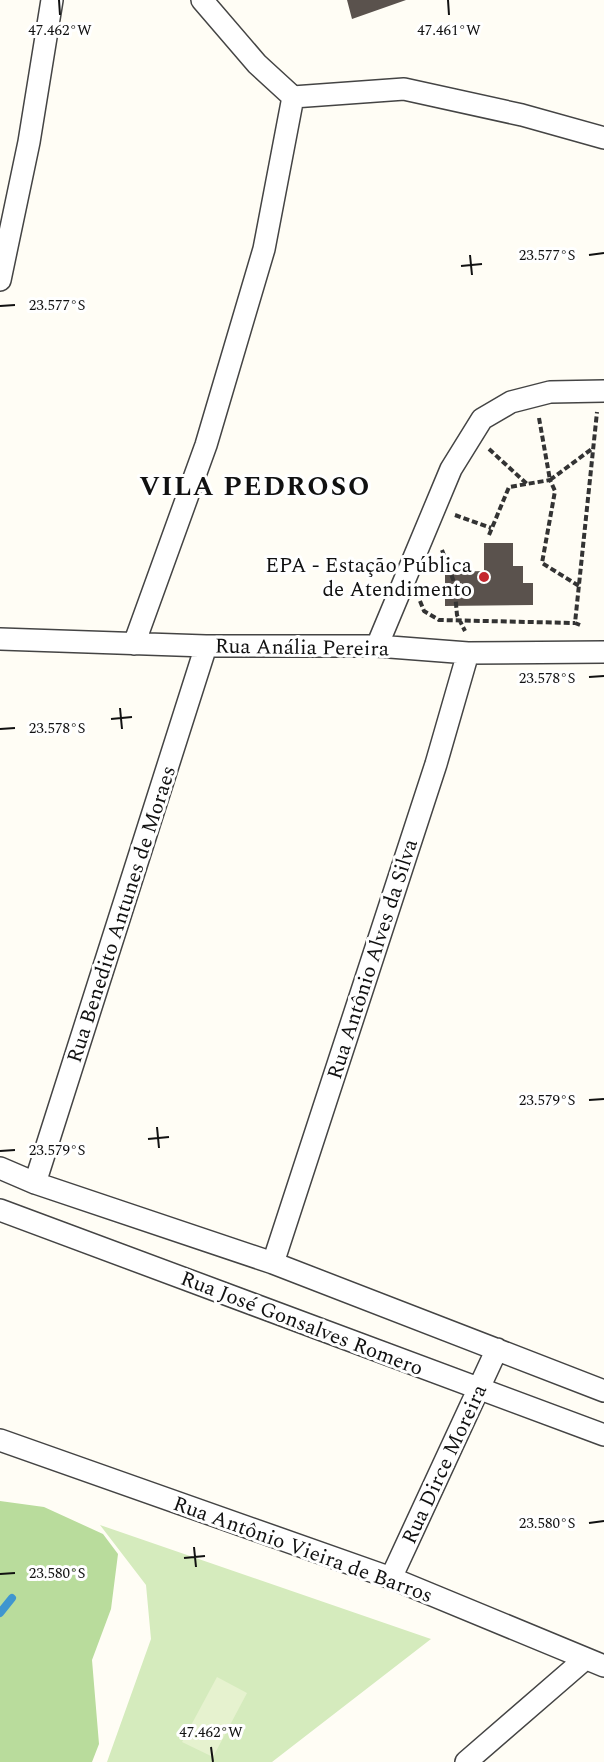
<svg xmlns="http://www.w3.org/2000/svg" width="604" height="1762" viewBox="0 0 604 1762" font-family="Spectral,serif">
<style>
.green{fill:#d5ebbd}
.forest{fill:#b9dc9c}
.pitch{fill:#e6f2cf}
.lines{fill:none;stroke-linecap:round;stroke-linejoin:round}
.stream{stroke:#3f96cf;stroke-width:8}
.building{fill:#5a524d}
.street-casing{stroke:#444;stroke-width:24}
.path{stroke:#333;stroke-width:4;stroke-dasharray:6 3;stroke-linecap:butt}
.street{stroke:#fff;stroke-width:21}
.ticks{fill:none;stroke:#111;stroke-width:2}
.poi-dot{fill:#c4262e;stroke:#fff;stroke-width:2}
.labels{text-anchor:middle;stroke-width:6;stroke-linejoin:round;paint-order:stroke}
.poi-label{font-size:21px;fill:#111;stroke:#fff;text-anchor:end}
.street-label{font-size:21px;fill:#111;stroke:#fff}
.district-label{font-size:27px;font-weight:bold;letter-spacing:1.5px;fill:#111;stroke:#fff}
.ticks-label{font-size:15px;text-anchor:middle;fill:#111;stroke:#fff;stroke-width:6;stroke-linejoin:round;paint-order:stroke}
</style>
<rect width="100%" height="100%" fill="#fffdf5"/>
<path class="green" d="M 100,1525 L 431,1639 L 272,1762 L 107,1762 L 151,1639 L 146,1585 Z"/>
<path class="forest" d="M 0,1501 L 44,1507 L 103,1534 L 118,1554 L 111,1609 L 92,1660 L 99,1744 L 92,1762 L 0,1762 Z"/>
<path class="pitch" d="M 217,1677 L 247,1693 L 213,1757 L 182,1742 Z"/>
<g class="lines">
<path class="stream" d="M 0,1613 L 12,1598"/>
</g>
<path class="building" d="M 347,0 L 406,0 L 352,19 Z
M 484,543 L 513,543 L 513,566 L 523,566 L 523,583 L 533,583 L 533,605 L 445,606 L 445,572 L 484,571 Z"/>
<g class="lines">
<defs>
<path id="street" d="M 202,0 L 257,64 L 293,97 L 404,89 L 522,115 L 604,138
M 0,280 L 29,142 L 52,0
M 0,639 L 206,646 L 377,646 L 468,653 L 604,652
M 134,644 L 206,445 L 264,249 L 293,97
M 377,646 L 451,469 L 482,419 L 511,402 L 550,392 L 604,391
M 0,1168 L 35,1183 L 273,1263 L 604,1391
M 35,1183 L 206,646
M 0,1210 L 604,1435
M 273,1263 L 436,764 L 468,653
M 0,1440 L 391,1578 L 604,1666
M 391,1578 L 497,1349
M 466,1762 L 585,1659"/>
</defs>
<use href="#street" class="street-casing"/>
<path class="path" d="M 539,418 L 550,480 L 593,448
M 489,449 L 527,484
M 455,515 L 491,528
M 489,535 L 509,487 L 550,480 L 555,491 L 542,563 L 579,586
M 442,550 L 454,582 L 457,615 L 465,631
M 420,601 L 424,611 L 439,620 L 575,623
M 580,625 L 575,623 L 597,412"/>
<use href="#street" class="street"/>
</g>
<path class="ticks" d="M 59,0 L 60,15M 448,0 L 449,15M 470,255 L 472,275M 589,255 L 604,253M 461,266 L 482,264M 0,306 L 15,305M 589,677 L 604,676M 120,708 L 122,729M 111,719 L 132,717M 0,729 L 15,728M 589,1100 L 604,1099M 157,1127 L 159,1148M 148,1139 L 169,1137M 0,1151 L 15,1150M 589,1523 L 604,1521M 194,1547 L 196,1567M 184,1558 L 205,1556M 0,1574 L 15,1573M 211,1747 L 213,1762"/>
<circle class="poi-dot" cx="484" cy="577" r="6"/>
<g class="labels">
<g class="poi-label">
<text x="472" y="572">EPA - Estação Pública<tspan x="472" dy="24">de Atendimento</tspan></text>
</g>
<g class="street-label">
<text transform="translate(302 647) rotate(1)" y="7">Rua Anália Pereira</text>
<text transform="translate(121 914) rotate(-72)" y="7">Rua Benedito Antunes de Moraes</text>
<text transform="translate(372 959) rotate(-72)" y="7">Rua Antônio Alves da Silva</text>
<text transform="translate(302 1323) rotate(21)" y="7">Rua José Gonsalves Romero</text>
<text transform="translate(444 1464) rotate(-65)" y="7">Rua Dirce Moreira</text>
<text transform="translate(303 1549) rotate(20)" y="7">Rua Antônio Vieira de Barros</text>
</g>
<g class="district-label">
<text x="255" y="495">VILA PEDROSO</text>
</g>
</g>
<g class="ticks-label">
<text x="60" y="35">47.462°W</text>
<text x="449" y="35">47.461°W</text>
<text x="547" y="260">23.577°S</text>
<text x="57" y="310">23.577°S</text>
<text x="547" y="683">23.578°S</text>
<text x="57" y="733">23.578°S</text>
<text x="547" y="1105">23.579°S</text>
<text x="57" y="1155">23.579°S</text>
<text x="547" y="1528">23.580°S</text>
<text x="57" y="1578">23.580°S</text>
<text x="211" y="1737">47.462°W</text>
</g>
</svg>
